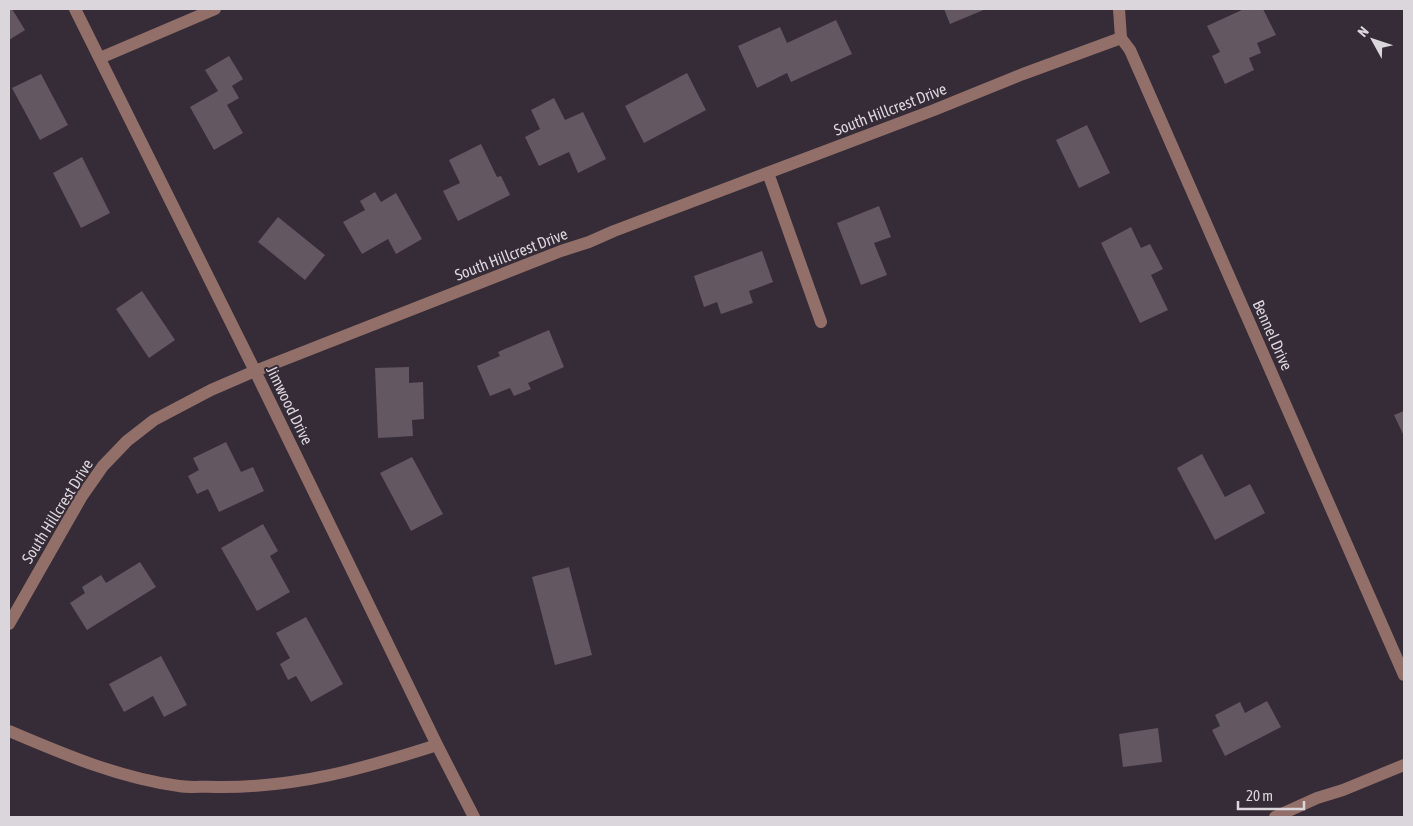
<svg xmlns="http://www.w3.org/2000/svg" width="1413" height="826" viewBox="0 0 1413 826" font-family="'Asap Condensed',sans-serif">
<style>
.building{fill:#635762}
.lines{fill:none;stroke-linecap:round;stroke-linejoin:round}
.minor{stroke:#936f69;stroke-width:12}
.labels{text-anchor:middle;stroke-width:4;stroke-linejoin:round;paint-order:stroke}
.street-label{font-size:16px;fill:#dbd5dc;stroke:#352c37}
</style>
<rect width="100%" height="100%" fill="#352c37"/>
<path class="building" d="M 9,9 L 12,9 L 25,30 L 9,40 Z
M 944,9 L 986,9 L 950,24 Z
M 1244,9 L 1263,9 L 1276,35 L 1257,43 L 1261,53 L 1249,58 L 1254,70 L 1225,84 L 1212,56 L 1220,52 L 1207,26 Z
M 836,20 L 852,54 L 791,82 L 787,73 L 757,88 L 738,46 L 780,27 L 787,43 Z
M 229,56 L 243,79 L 232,86 L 239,98 L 227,105 L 243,133 L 214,150 L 190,107 L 218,91 L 205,70 Z
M 687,73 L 706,110 L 644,143 L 625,106 Z
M 41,74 L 68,125 L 40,140 L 12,88 Z
M 554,98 L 565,120 L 583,112 L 606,159 L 578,173 L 569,152 L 539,166 L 525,137 L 540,129 L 531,110 Z
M 1087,125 L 1110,173 L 1079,188 L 1056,140 Z
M 481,144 L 497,177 L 501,176 L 510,195 L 458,221 L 443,191 L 460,183 L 449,160 Z
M 82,157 L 110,213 L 81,228 L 53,173 Z
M 375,192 L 381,202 L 396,193 L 422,239 L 396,254 L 388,239 L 362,254 L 343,222 L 365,210 L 360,201 Z
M 879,206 L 891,237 L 874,243 L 887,275 L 861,285 L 837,223 Z
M 278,217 L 325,255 L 305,280 L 258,242 Z
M 1131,227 L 1141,248 L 1150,244 L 1163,269 L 1151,275 L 1168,310 L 1140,323 L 1101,243 Z
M 762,251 L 773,282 L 749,291 L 753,303 L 721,314 L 717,302 L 704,307 L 694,276 Z
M 142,291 L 175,340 L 149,358 L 116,309 Z
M 549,330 L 564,367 L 528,383 L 531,389 L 514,396 L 510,388 L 490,396 L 477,366 L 500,356 L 498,352 Z
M 409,367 L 409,383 L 423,382 L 424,419 L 412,420 L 413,436 L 378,438 L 375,368 Z
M 1404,411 L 1404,436 L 1394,415 Z
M 226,442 L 241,472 L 253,467 L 264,491 L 219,512 L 208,489 L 197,494 L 188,476 L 199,470 L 193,458 Z
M 1202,454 L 1225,497 L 1250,484 L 1265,513 L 1215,540 L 1177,468 Z
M 412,457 L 443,514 L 411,531 L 380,473 Z
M 263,524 L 278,551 L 270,556 L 290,592 L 257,611 L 221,548 Z
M 140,562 L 156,587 L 87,630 L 70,603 L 85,593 L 82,587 L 101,575 L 106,583 Z
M 569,567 L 592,655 L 555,665 L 532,577 Z
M 306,617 L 343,684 L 311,702 L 296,676 L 288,680 L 280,664 L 290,658 L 276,633 Z
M 161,656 L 187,705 L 164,717 L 153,696 L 124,712 L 109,684 Z
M 1267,701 L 1281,727 L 1225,756 L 1212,730 L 1220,726 L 1215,715 L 1240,702 L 1245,713 Z
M 1158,728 L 1162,762 L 1123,767 L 1119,734 Z"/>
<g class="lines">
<path class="minor" d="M 75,9 L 255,371 L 437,745 L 474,817
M 1119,9 L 1121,38 L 1130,50 L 1404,675
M 100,58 L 215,9
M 768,173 L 821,322
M 9,624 L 82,496 L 103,466 L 127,441 L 154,420 L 211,390 L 255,371 L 561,251 L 589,242 L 614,231 L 934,110 L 1023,74 L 1121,38
M 9,731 C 63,754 119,778 179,786 C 191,788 204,786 217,787 C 296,788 362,769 437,745
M 1275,817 L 1317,798 L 1343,790 L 1404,765"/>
</g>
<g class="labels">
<g class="street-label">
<text transform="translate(890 109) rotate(-21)" y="6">South Hillcrest Drive</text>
<text transform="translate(511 254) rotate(-21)" y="6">South Hillcrest Drive</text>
<text transform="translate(1273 335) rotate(66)" y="6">Bennel Drive</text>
<text transform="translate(290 405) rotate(64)" y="6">Jimwood Drive</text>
<text transform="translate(57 511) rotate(-58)" y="6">South Hillcrest Drive</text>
</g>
</g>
<rect width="1413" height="826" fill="none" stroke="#dbd5dc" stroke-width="20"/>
<g transform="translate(1373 40) rotate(310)" stroke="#352c37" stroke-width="4" paint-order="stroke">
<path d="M0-4L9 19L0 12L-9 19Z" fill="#dbd5dc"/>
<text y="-8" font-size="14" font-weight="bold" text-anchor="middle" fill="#dbd5dc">N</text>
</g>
<path d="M1238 801v8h66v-8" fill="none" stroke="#dbd5dc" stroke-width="2.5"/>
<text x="1246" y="801" font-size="15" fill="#dbd5dc" stroke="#352c37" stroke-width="4" paint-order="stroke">20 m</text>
</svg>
